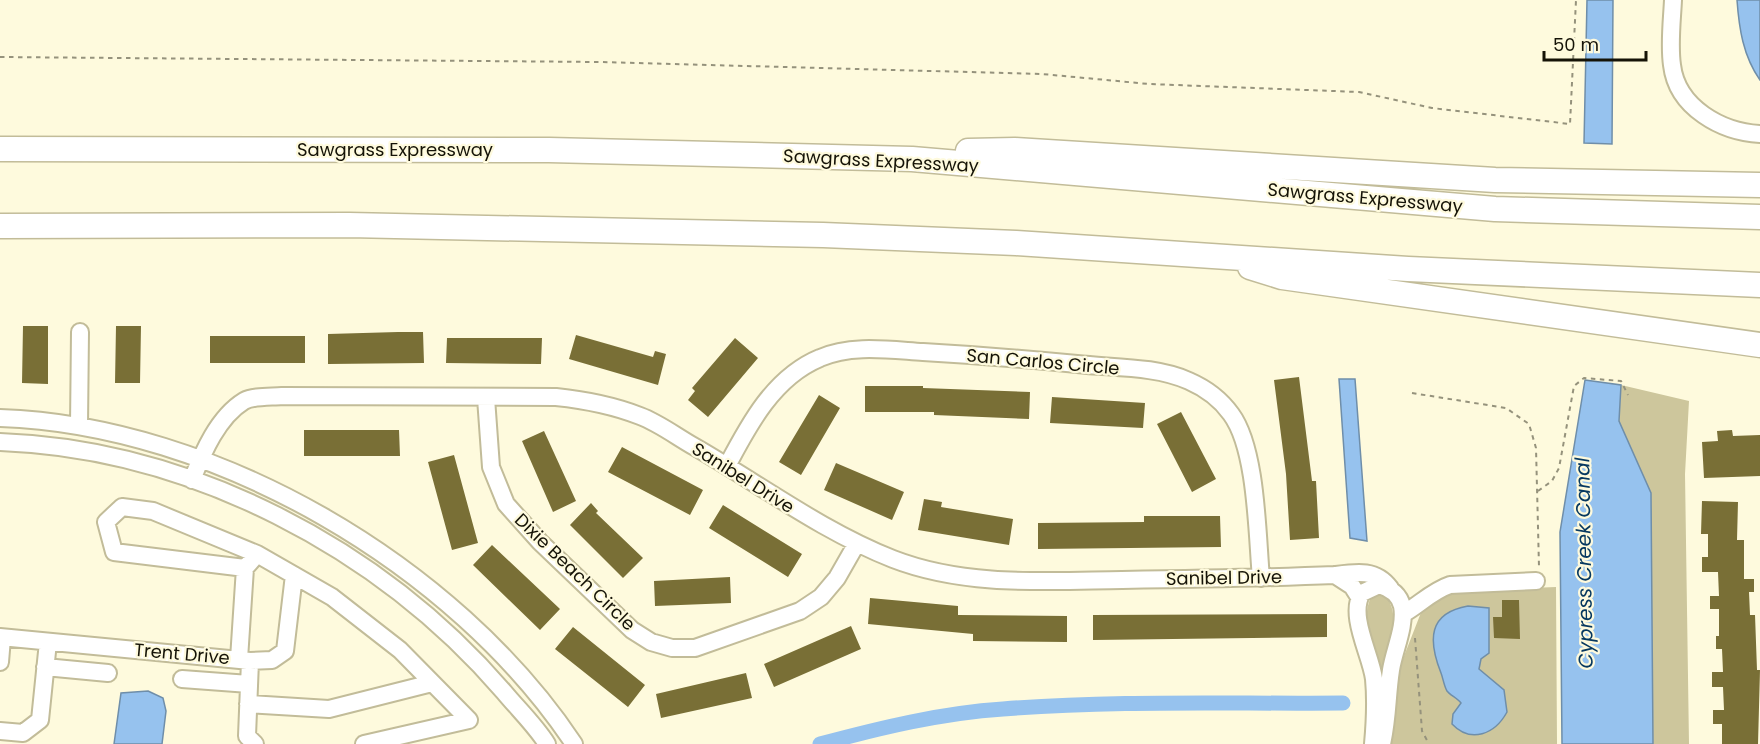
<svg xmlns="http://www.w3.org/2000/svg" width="1760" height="744" viewBox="0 0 1760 744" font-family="Poppins,sans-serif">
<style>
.green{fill:#cdc69c}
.water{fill:#96c2ee;stroke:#6f8ea9;stroke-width:1.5}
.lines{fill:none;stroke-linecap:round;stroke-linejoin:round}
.canal{stroke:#96c2ee;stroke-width:15}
.building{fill:#796f36}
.minor-casing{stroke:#c2bc99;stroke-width:20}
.highway-casing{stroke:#c2bc99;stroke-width:27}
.path{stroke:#95927c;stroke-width:2;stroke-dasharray:4.5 4.5;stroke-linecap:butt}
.minor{stroke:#fff;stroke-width:16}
.highway{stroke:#fff;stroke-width:24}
.labels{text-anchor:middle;stroke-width:4.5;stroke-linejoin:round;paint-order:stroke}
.street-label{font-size:18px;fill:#151307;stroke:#fefadd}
.water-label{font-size:20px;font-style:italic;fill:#063860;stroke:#fefadd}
</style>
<rect width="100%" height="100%" fill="#fefadd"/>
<path class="green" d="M 1621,385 L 1689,401 L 1685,474 L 1689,744 L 1653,744 L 1619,421 Z
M 1556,587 L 1557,744 L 1389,744 L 1396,707 L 1397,674 L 1422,610 L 1453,591 Z
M 1378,593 C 1407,599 1388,667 1385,689 C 1377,661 1358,624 1371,597 Z"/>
<path class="water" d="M 1587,0 L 1613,0 L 1612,144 L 1584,143 Z
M 1737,0 L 1760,0 L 1760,80 C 1743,56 1739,28 1737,0 Z
M 1339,379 L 1355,379 L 1367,541 L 1350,538 Z
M 1585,380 L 1621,385 L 1619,421 L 1651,493 L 1653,744 L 1562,744 L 1560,532 Z
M 1468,606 L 1489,608 L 1489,653 L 1481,659 L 1479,669 L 1504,690 L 1507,712 C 1495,734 1471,744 1452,724 L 1453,714 L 1461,703 C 1457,698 1450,695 1447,691 C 1444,686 1443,678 1441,673 C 1428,640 1428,613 1468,606 Z
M 148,691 L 163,698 L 166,711 L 162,744 L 114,744 L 121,693 Z"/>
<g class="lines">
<path class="canal" d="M 820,744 C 880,728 941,713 1003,709 C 1115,700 1230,704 1343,703"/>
</g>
<path class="building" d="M 23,326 L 48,326 L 48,384 L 22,383 Z
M 116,326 L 141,326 L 140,383 L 115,383 Z
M 398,332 L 423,332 L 424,363 L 328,364 L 328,334 Z
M 576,335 L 653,357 L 655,351 L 666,354 L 658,385 L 569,359 Z
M 210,336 L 305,336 L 305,363 L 210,363 Z
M 447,338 L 542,338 L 541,364 L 446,363 Z
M 735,338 L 758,358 L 708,417 L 688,400 L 695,391 L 692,388 Z
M 1299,377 L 1312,481 L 1316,481 L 1319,538 L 1290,540 L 1286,474 L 1274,380 Z
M 865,386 L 923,386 L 923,388 L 1030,392 L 1029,419 L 934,415 L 934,412 L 865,412 Z
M 819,395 L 840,408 L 801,475 L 779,462 Z
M 1052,397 L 1145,403 L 1143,428 L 1050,423 Z
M 1181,412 L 1216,479 L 1192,492 L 1157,424 Z
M 304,430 L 399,430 L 400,456 L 304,456 Z
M 1732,430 L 1733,436 L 1760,435 L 1760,476 L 1704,478 L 1702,442 L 1718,441 L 1717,431 Z
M 544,431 L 576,501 L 553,512 L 522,441 Z
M 622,447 L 703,490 L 690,515 L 608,472 Z
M 454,455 L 478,543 L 452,550 L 428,462 Z
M 836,463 L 904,492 L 892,520 L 824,490 Z
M 924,499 L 942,502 L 941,507 L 1013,519 L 1009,545 L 918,530 Z
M 1702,501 L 1738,502 L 1737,540 L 1744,540 L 1744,579 L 1754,579 L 1754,592 L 1749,592 L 1750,615 L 1755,615 L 1757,670 L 1760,670 L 1758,744 L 1722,744 L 1722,724 L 1713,724 L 1713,710 L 1724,710 L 1723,687 L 1712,687 L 1712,672 L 1723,672 L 1722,649 L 1716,649 L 1716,636 L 1719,636 L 1719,609 L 1710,609 L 1710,596 L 1719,596 L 1718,572 L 1702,572 L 1702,557 L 1708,557 L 1708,534 L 1701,534 Z
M 591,503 L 598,511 L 596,513 L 643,558 L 623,578 L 570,525 Z
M 723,505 L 802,554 L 788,577 L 709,528 Z
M 1144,516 L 1220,516 L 1221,547 L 1038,549 L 1038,523 L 1144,522 Z
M 492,545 L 560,609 L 540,630 L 473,565 Z
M 730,577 L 731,603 L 655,606 L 654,581 Z
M 870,598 L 958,606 L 958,615 L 1067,616 L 1067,642 L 973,641 L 973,634 L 868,624 Z
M 1502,600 L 1519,600 L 1520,639 L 1494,638 L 1493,617 L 1502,617 Z
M 1327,614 L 1327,637 L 1093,640 L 1093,615 Z
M 851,626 L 861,649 L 774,687 L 764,664 Z
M 573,627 L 645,685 L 628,707 L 555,649 Z
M 746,673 L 752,698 L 661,718 L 656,694 Z"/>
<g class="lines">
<defs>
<path id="minor" d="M 1673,0 C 1672,21 1669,44 1672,65 C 1677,108 1722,132 1760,134
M 486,398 L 491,467 L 506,504 L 540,542 L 632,630 L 651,642 L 672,648 L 695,648 L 800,611 L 821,597 L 837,578 L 857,543
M 0,418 C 215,425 455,565 574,744
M 79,425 L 80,332
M 0,442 C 191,449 380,548 504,692 C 518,709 535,725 547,744
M 727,466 C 749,424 774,377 820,358 C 851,344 890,350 923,352 C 975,355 1026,359 1077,364 C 1113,368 1156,366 1189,381 C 1205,388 1221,400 1231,414 C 1257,449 1257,535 1261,578
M 192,480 C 203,452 218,417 244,401 C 253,396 271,397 282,396 L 556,397 C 585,400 612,405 640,416 C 659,423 677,437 695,447 C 761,485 822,531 893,559 C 965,587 1046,581 1122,580 C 1193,579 1264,578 1335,575
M 245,568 L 114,552 L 106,522 L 122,507 L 153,511 L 257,554 L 332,597 L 400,650 L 469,720
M 1359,597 L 1352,586 L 1335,575 C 1357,572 1376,569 1390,588
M 1403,614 C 1419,605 1432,591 1450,585 L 1536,581
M 0,637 L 250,661 L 272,660 L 285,651 L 294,575
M 239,659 L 245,568 L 253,559
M 250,661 L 247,736 L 255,744
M 0,662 L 2,638
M 45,667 L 108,673
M 182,679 L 249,684
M 248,704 L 329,709 L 432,683
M 0,731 L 23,733 L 40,720 L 48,642
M 364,744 L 469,720
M 1373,744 C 1375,722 1376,700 1374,679 C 1371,655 1348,615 1362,593 L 1379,585 C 1390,588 1399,594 1402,606 C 1406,626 1394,650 1391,670 C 1387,696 1388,718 1382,744"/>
<path id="highway" d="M 0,149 L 549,150 L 912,159 L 1495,209 L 1760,217
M 968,151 L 1015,150 L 1495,180 L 1760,185
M 0,226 L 349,225 L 823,235 L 1016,243 L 1408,269 L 1760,285
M 1250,267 L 1282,277 L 1760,345"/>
</defs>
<use href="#minor" class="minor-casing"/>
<use href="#highway" class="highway-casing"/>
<path class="path" d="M 0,57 L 599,62 L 1042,74 L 1149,84 L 1359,92 L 1432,108 L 1570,124 L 1576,0
M 1412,393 L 1506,408 L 1529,424 L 1536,448 L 1539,567
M 1538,491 L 1552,481 L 1559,468 L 1574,386 L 1584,378 L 1621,381 L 1628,395
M 1415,638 L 1422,731 L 1429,744"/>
<use href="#minor" class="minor"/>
<use href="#highway" class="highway"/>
</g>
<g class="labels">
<g class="street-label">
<text x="395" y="156">Sawgrass Expressway</text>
<text transform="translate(881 161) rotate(3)" y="6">Sawgrass Expressway</text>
<text transform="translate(1365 198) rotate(5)" y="6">Sawgrass Expressway</text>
<text transform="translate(1043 362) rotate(5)" y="6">San Carlos Circle</text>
<text transform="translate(743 478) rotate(32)" y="6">Sanibel Drive</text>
<text transform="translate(575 572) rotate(44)" y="6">Dixie Beach Circle</text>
<text transform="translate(1224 578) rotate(-1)" y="6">Sanibel Drive</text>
<text transform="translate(182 654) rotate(5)" y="6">Trent Drive</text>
</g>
<g class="water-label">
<text transform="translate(1584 563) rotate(-91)" y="7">Cypress Creek Canal</text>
</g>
</g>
<path d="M1544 51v9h102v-9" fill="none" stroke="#151307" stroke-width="3"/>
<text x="1553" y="51" font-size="18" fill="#151307" stroke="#fefadd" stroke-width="4.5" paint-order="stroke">50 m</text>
</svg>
